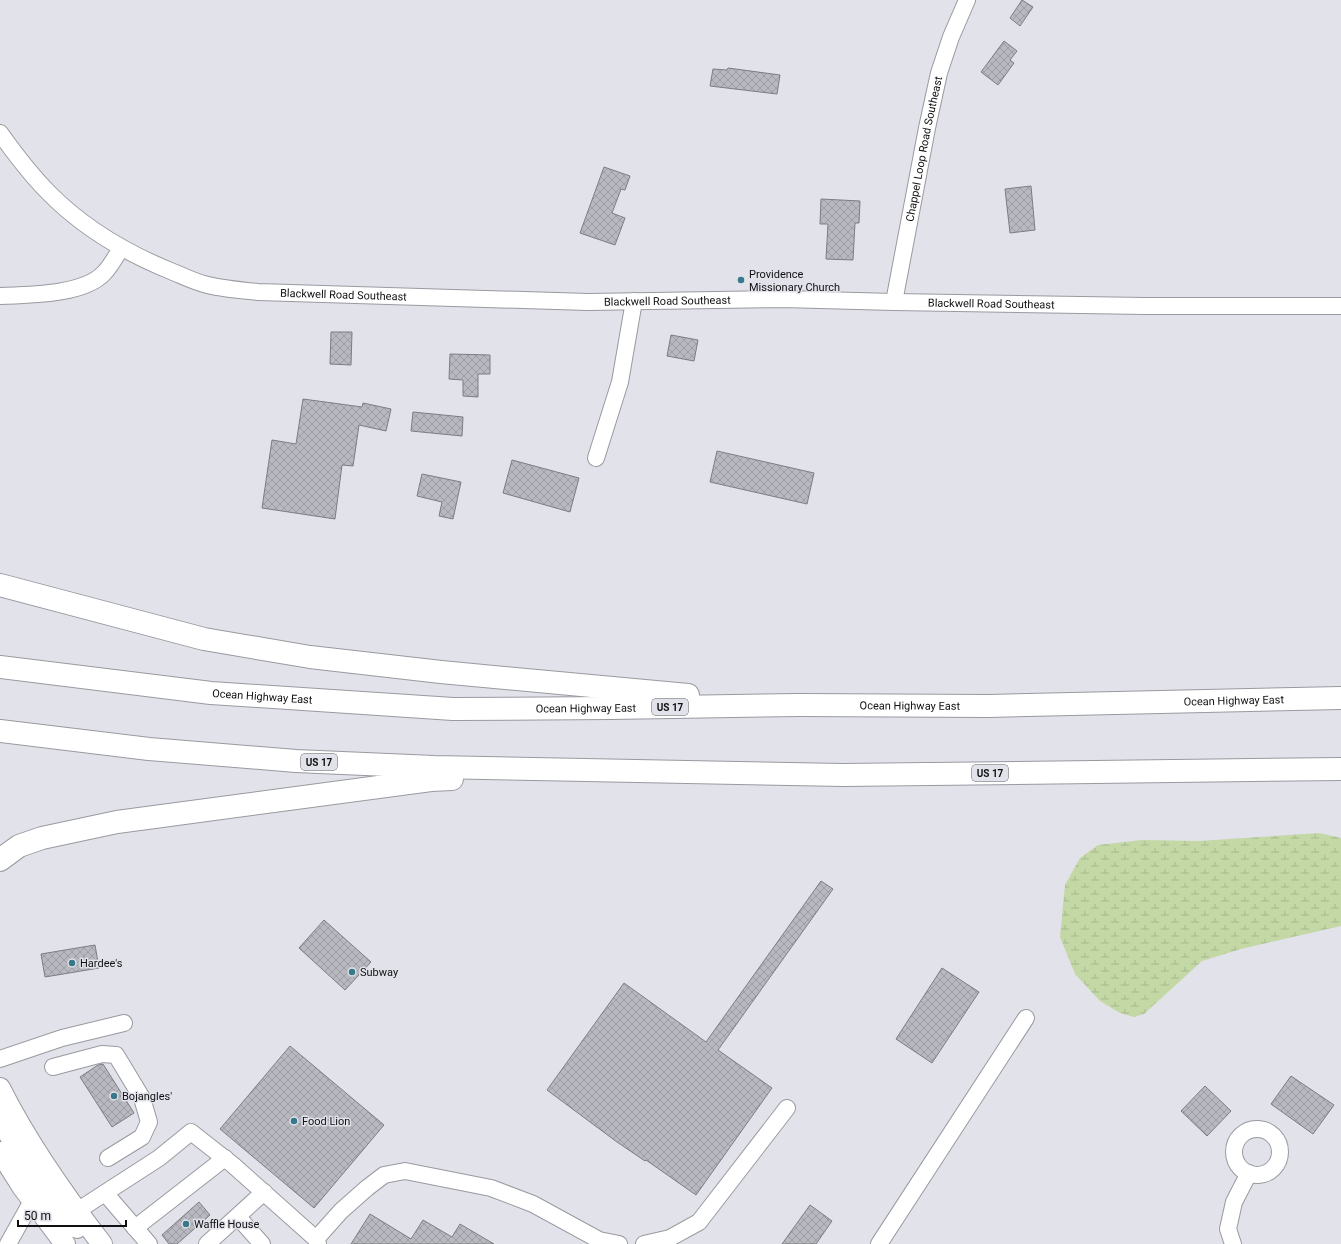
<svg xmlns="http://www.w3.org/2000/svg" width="1341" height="1244" viewBox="0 0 1341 1244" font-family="Roboto,sans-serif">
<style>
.wetland{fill:url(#wetland-marsh)}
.building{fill:url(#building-cross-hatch);stroke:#7c7d83}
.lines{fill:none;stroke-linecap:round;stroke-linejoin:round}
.minor-casing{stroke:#999aa0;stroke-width:18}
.major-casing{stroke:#999aa0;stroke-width:22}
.highway-casing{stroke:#999aa0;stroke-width:24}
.minor{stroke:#fff;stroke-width:16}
.major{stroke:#fff;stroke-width:20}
.highway{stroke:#fff;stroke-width:22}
.poi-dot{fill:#37788b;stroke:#e2e2ea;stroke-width:1.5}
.labels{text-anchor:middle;stroke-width:3;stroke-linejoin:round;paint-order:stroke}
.shield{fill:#e2e2ea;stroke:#4f4f54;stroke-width:1}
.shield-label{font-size:10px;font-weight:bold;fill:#101013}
.street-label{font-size:11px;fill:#101013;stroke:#e2e2ea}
.poi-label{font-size:11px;fill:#101013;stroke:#e2e2ea;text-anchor:start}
</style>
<defs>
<pattern id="wetland-marsh" width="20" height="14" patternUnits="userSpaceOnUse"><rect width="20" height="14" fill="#c3d8a5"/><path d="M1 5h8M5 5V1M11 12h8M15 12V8" fill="none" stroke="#a6b88d"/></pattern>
<pattern id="building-cross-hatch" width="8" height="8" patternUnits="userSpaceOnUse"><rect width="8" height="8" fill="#b8b9c0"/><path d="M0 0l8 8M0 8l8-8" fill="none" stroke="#9d9ea4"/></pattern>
</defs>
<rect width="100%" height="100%" fill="#e2e2ea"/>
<path class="wetland" d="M 1319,833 L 1341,838 L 1341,926 L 1241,949 L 1202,961 L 1144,1014 L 1134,1017 L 1120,1013 L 1100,1001 L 1075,974 L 1060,937 L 1065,885 L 1080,858 L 1098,845 L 1142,840 L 1199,841 Z"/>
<path class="building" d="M 1022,0 L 1033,7 L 1020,26 L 1010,18 Z
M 1004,41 L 1017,51 L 1010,60 L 1014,63 L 998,85 L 981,72 Z
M 728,68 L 780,75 L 777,94 L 710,86 L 713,69 L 727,70 Z
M 604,167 L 630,176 L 625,190 L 621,189 L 612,213 L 625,218 L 615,245 L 580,233 Z
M 1031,186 L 1035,230 L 1010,233 L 1005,189 Z
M 821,199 L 860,201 L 859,223 L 855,223 L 853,260 L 826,259 L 828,224 L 820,224 Z
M 331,332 L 352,332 L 351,365 L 330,364 Z
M 671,335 L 698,340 L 694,361 L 667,356 Z
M 450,354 L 490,355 L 490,374 L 478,374 L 478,397 L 463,396 L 463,380 L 449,379 Z
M 303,399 L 362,407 L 363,403 L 391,409 L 386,431 L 359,425 L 353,466 L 342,465 L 335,519 L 262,508 L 272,440 L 296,444 Z
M 413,412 L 463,417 L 462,436 L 411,431 Z
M 717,451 L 814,473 L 807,504 L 710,482 Z
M 512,460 L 579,478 L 570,512 L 503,493 Z
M 422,474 L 461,482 L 453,519 L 439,516 L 442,502 L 417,496 Z
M 821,881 L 833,889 L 718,1050 L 772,1088 L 696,1195 L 646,1160 L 645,1161 L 617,1142 L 547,1090 L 624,983 L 706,1042 Z
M 324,920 L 371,962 L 345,990 L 299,948 Z
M 95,945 L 99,968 L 45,977 L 41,954 Z
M 942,968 L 979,992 L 932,1063 L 896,1039 Z
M 290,1046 L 384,1125 L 314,1208 L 220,1129 Z
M 103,1064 L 134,1113 L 112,1127 L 80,1077 L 98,1065 Z
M 1291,1076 L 1334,1105 L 1313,1134 L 1271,1104 Z
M 1205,1086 L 1231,1111 L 1207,1136 L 1181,1111 Z
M 199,1202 L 210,1215 L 177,1244 L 169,1244 L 162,1235 Z
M 810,1205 L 832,1221 L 816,1244 L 782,1244 Z
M 370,1214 L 411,1239 L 423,1220 L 452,1237 L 460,1224 L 494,1244 L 351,1244 Z"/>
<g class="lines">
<defs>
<g id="minor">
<path id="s1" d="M 0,133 C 15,154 30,174 48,192 C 83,228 126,253 173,272 C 183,276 193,281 204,284 C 221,289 240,290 258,292 L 588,302 L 783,299 L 894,302 L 1145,306 L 1341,306"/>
<path d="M 0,296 C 28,295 84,295 104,273 C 111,266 116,256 121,248"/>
<path id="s2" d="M 894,302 L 927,128 L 939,73 L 951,37 L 967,0"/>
<path d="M 596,458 L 620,382 L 634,301"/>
<path d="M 0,1059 L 62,1038 L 124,1023"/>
<path d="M 53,1067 L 102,1054 L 116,1055 L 142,1098 L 149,1122 L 142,1137 L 108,1158"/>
<circle cx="1257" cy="1152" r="23"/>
<path d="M 105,1193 L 149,1244"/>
<path d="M 77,1211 L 159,1158 L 191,1132 L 233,1165 L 316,1239 L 318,1244"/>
<path d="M 238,1217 L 262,1244"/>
<path d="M 135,1228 L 225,1158"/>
<path d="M 316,1239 L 341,1211 L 367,1188 L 384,1175 L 405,1171 L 491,1188 L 533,1204 L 599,1240 L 619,1244"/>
<path d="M 8,1244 L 32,1201"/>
<path d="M 207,1244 L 264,1192"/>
<path d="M 644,1244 L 670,1238 L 699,1222 L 787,1108"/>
<path d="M 879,1244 L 1026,1018"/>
<path d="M 1233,1244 L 1228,1229 L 1234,1202 L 1249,1173"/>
</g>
<path id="major" d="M 0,1088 C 28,1144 64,1195 102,1244
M 0,1119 C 22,1157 44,1197 77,1228
M 0,1152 L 23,1188 L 65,1244"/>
<g id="highway">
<path d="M 0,585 L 204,639 L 310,657 L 441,672 L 688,695"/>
<path id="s3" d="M 0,667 L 211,693 L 453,709 L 611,708 L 799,705 L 988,706 L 1341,698"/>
<path d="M 0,731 L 149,749 L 296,761 L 434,767 L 843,775 L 1341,769"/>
<path d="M 0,860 L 19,846 L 42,838 L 117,822 L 431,780 L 452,779"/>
</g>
</defs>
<use href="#minor" class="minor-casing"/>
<use href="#major" class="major-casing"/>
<use href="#highway" class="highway-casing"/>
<use href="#minor" class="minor"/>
<use href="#major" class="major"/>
<use href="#highway" class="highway"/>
</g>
<g class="poi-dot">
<circle cx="741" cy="280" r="4"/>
<circle cx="72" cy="963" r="4"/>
<circle cx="352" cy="972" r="4"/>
<circle cx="114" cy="1096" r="4"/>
<circle cx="294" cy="1121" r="4"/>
<circle cx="186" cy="1224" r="4"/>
</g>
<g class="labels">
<g class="shield">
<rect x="652" y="699" width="36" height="16" rx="3"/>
<rect x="301" y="754" width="36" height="16" rx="3"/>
<rect x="972" y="765" width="36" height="16" rx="3"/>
</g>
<g class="shield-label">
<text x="670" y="711">US 17</text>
<text x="319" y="766">US 17</text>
<text x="990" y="777">US 17</text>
</g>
<g class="street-label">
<text dy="4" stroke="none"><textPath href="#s2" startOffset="156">Chappel Loop Road Southeast</textPath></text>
<text dy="4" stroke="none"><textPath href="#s1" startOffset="399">Blackwell Road Southeast</textPath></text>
<text dy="4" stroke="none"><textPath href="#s1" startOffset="723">Blackwell Road Southeast</textPath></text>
<text dy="4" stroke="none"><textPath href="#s1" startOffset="1047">Blackwell Road Southeast</textPath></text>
<text dy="4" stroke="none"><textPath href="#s3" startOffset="264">Ocean Highway East</textPath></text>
<text dy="4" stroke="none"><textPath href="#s3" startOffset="1236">Ocean Highway East</textPath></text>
<text dy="4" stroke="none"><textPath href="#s3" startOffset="912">Ocean Highway East</textPath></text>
<text dy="4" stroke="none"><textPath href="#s3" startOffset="588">Ocean Highway East</textPath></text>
</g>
<g class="poi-label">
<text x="749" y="278">Providence<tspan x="749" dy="13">Missionary Church</tspan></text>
<text x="80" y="967">Hardee's</text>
<text x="360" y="976">Subway</text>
<text x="122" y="1100">Bojangles'</text>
<text x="302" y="1125">Food Lion</text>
<text x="194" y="1228">Waffle House</text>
</g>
</g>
<path d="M18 1220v6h108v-6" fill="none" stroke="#101013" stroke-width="2"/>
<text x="24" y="1220" font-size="12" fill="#101013" stroke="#e2e2ea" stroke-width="3" paint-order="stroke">50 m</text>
</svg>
